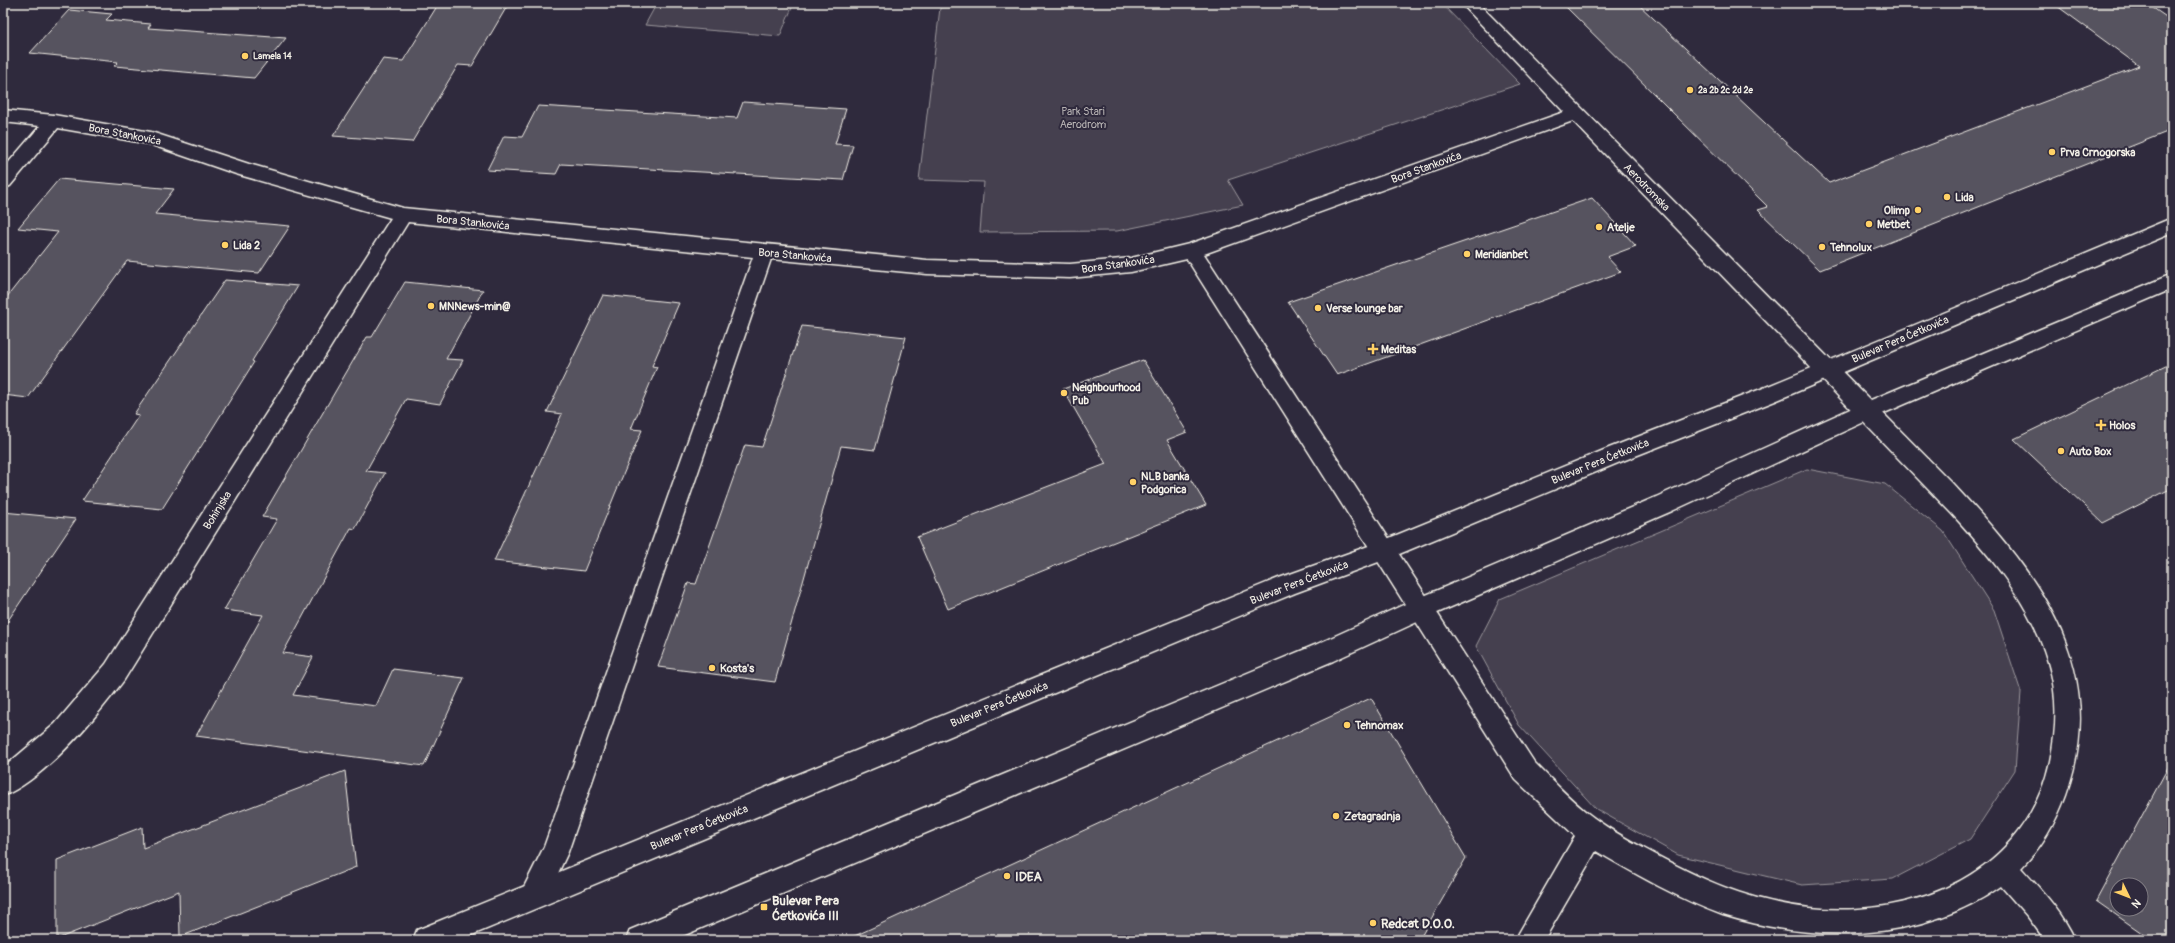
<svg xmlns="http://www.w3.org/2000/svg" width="2175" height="943" viewBox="0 0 2175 943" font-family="Pangolin,sans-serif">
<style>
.green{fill:#454050;stroke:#9c989c}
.building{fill:#56525f;stroke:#f4f1e8;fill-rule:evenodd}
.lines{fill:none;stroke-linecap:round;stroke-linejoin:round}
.minor-casing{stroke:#f4f1e8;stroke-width:3}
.major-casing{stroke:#f4f1e8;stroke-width:3}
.minor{fill:#2f2a3d;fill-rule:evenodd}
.major{fill:#2f2a3d;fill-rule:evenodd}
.poi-dot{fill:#ffd166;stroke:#2f2a3d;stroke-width:1.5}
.labels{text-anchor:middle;stroke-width:4;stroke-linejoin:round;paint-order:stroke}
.far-poi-label{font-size:9px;font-weight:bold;fill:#f4f1e8;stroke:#2f2a3d;text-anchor:start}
.park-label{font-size:11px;fill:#b7b3b3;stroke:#2f2a3d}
.street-label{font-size:11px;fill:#f4f1e8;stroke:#2f2a3d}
.poi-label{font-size:11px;font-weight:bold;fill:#f4f1e8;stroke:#2f2a3d;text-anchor:start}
.near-poi-label{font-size:13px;font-weight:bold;fill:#f4f1e8;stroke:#2f2a3d;text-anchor:start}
</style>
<rect width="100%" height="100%" fill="#2f2a3d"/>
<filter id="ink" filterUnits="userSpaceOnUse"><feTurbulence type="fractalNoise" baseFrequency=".025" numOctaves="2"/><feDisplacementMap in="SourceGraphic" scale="8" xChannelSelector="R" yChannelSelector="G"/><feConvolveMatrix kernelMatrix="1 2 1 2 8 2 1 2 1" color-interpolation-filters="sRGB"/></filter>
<g filter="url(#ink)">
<path class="green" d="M 657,3 L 794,3 L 780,36 L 645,25 Z
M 1027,3 L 1441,3 L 1520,84 L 1228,180 L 1243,205 L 1117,231 L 980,232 L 984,182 L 919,180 L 940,8 L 1027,5 Z
M 1807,469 L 1885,484 L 1943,531 L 1994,610 L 2021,692 L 2015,770 L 1970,839 L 1893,879 L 1802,885 L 1678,855 L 1596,809 L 1519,725 L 1476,646 L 1500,599 Z"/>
<path class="building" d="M 439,3 L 509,3 L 472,66 L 458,65 L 412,142 L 333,136 L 383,59 L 403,61 Z
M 1562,3 L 1637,3 L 1829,183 L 2139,66 L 2053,3 L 2146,3 L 2172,21 L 2172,130 L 1820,270 L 1758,210 L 1768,207 Z
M 69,10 L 112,14 L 106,20 L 151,24 L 148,28 L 286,38 L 254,78 L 114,66 L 118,62 L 30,53 Z
M 743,102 L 846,109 L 835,144 L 853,145 L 843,180 L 561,164 L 556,174 L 487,170 L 504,136 L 522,137 L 538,106 L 737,118 Z
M 59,179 L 174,189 L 155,214 L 290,226 L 259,273 L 127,261 L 28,398 L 3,395 L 3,302 L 58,232 L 18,228 Z
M 1592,198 L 1636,246 L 1607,257 L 1621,272 L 1337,375 L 1288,302 Z
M 225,280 L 298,286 L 252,361 L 254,362 L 162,509 L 82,501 L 139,415 L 134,414 Z
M 405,282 L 483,290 L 446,359 L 463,360 L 440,404 L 406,399 L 366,471 L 385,473 L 355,529 L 351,528 L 283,653 L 313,657 L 293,695 L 376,706 L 393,669 L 464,678 L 424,766 L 196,736 L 263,615 L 224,610 L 277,519 L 262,517 L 367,337 L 372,337 Z
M 603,295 L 679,303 L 652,366 L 657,367 L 631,429 L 642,430 L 615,494 L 584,571 L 494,561 L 562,414 L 547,412 Z
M 802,326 L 906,337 L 875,450 L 841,446 L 775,682 L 658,667 L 688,583 L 696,584 L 745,445 L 762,447 Z
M 1143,360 L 1187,432 L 1167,440 L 1206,505 L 948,609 L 917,537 L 1106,464 L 1063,389 Z
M 2172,363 L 2172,488 L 2103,523 L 2014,439 Z
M 3,512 L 76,519 L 3,628 Z
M 1371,698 L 1466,858 L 1419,940 L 846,940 Z
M 2172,760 L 2172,940 L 2152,940 L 2096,901 ZM 2117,885 L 2141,885 L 2141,909 L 2117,909 Z
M 345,771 L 356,867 L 180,937 L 179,891 L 57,939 L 57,860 L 142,827 L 143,848 Z"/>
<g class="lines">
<defs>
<path id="minor" d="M 1461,3 L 1478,3 L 1952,483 C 2031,567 2108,660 2070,782 C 2060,815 2045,844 2021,868 C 2041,890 2063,913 2075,940 L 2045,940 L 2028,917 L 2001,886 C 1921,943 1814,943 1723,915 C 1679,899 1637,875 1596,851 L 1544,940 L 1515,940 L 1575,836 L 1516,780 L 1187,259 L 1131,272 L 1070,278 L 927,274 L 771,259 L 568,852 L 543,905 L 533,908 L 523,905 L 520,895 L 544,847 L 753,257 L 408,222 L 124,680 C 96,717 46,778 3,796 L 3,768 L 55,724 L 106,664 L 391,218 L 236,174 L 149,144 L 58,128 L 10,186 L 3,188 L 3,169 L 40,126 L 3,122 L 3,110 L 54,115 L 151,132 L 249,164 L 403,208 L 927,260 L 1070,264 L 1131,258 L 1189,244 L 1564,112 ZM 1573,121 L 1952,514 C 1992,558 2031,604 2048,662 C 2058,694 2057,729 2050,761 C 2026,873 1916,919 1810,908 C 1746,901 1700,879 1645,849 C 1627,839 1610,830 1594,818 C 1572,802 1553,781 1534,762 L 1204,254 Z"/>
<path id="major" d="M 2172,218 L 2172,233 L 1775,401 L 1625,460 L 1392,557 L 1295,593 L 460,940 L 413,940 L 417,930 L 427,926 L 1279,578 L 1377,543 L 1609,448 L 1761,389 Z
M 2172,274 L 2172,289 L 1875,417 L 1672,511 L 1428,617 L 1333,661 L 673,940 L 626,940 L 630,930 L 1315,645 L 1412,601 L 1656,497 L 1859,405 Z"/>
</defs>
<use href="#minor" class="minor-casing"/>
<use href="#major" class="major-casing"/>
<use href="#minor" class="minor"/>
<use href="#major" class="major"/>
</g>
</g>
<g class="poi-dot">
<circle cx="245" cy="56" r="4"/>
<circle cx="1690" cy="90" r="4"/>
<circle cx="2052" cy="152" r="4"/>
<circle cx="1947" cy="197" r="4"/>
<circle cx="1918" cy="210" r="4"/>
<circle cx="1869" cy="224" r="4"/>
<circle cx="1599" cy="227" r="4"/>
<circle cx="225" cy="245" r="4"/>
<circle cx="1822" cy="247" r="4"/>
<circle cx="1467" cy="254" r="4"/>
<circle cx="431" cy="306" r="4"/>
<circle cx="1318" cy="308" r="4"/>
<path d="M1371 343h4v4h4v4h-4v4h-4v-4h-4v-4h4z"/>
<circle cx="1064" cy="393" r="4"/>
<path d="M2099 419h4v4h4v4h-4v4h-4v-4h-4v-4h4z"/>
<circle cx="2061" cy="451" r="4"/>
<circle cx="1133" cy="482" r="4"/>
<circle cx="712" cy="668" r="4"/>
<circle cx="1347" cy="725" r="4"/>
<circle cx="1336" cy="816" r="4"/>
<circle cx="1007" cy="876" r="4"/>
<rect x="760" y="903" width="8" height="8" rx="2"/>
<circle cx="1373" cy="923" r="4"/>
</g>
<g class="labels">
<g class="far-poi-label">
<text x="253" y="59">Lamela 14</text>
<text x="1698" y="93">2a 2b 2c 2d 2e</text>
</g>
<g class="park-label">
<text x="1083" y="115">Park Stari<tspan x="1083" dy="13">Aerodrom</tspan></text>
</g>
<g class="street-label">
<text transform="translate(125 134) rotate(11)" y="4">Bora Stankovića</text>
<text transform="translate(1426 167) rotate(-20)" y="4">Bora Stankovića</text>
<text transform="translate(1647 187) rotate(46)" y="4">Aerodromska</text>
<text transform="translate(473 222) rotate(6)" y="4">Bora Stankovića</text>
<text transform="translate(795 255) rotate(5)" y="4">Bora Stankovića</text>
<text transform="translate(1118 264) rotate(-8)" y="4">Bora Stankovića</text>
<text transform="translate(1900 339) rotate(-23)" y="4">Bulevar Pera Ćetkovića</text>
<text transform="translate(1600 461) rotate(-22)" y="4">Bulevar Pera Ćetkovića</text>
<text transform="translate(217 510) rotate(-58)" y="4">Bohinjska</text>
<text transform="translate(1299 582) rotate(-21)" y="4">Bulevar Pera Ćetkovića</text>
<text transform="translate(999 704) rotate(-22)" y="4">Bulevar Pera Ćetkovića</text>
<text transform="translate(699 827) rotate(-22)" y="4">Bulevar Pera Ćetkovića</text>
</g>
<g class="poi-label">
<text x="2060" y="156">Prva Crnogorska</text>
<text x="1955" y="201">Lida</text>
<text x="1910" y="214" text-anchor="end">Olimp</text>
<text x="1877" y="228">Metbet</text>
<text x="1607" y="231">Atelje</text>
<text x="233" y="249">Lida 2</text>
<text x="1830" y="251">Tehnolux</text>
<text x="1475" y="258">Meridianbet</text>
<text x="439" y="310">MNNews-min@</text>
<text x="1326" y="312">Verse lounge bar</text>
<text x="1381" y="353">Meditas</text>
<text x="1072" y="391">Neighbourhood<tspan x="1072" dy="13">Pub</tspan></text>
<text x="2109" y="429">Holos</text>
<text x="2069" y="455">Auto Box</text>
<text x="1141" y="480">NLB banka<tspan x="1141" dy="13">Podgorica</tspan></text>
<text x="720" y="672">Kosta's</text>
<text x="1355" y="729">Tehnomax</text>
<text x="1344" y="820">Zetagradnja</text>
</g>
<g class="near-poi-label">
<text x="1015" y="881">IDEA</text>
<text x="772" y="905">Bulevar Pera<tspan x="772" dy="15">Ćetkovića III</tspan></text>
<text x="1381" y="928">Redcat D.O.O.</text>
</g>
</g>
<rect width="2175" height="943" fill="none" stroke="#2f2a3d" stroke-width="16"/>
<rect x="8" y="8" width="2159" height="927" fill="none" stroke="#f4f1e8" stroke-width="1.5" filter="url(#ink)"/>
<g transform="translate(2129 897) rotate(133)"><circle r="19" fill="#2f2a3d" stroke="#7e7a81"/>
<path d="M0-3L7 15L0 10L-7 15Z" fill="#ffd166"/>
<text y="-6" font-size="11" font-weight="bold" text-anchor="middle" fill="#f4f1e8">N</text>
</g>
</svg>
